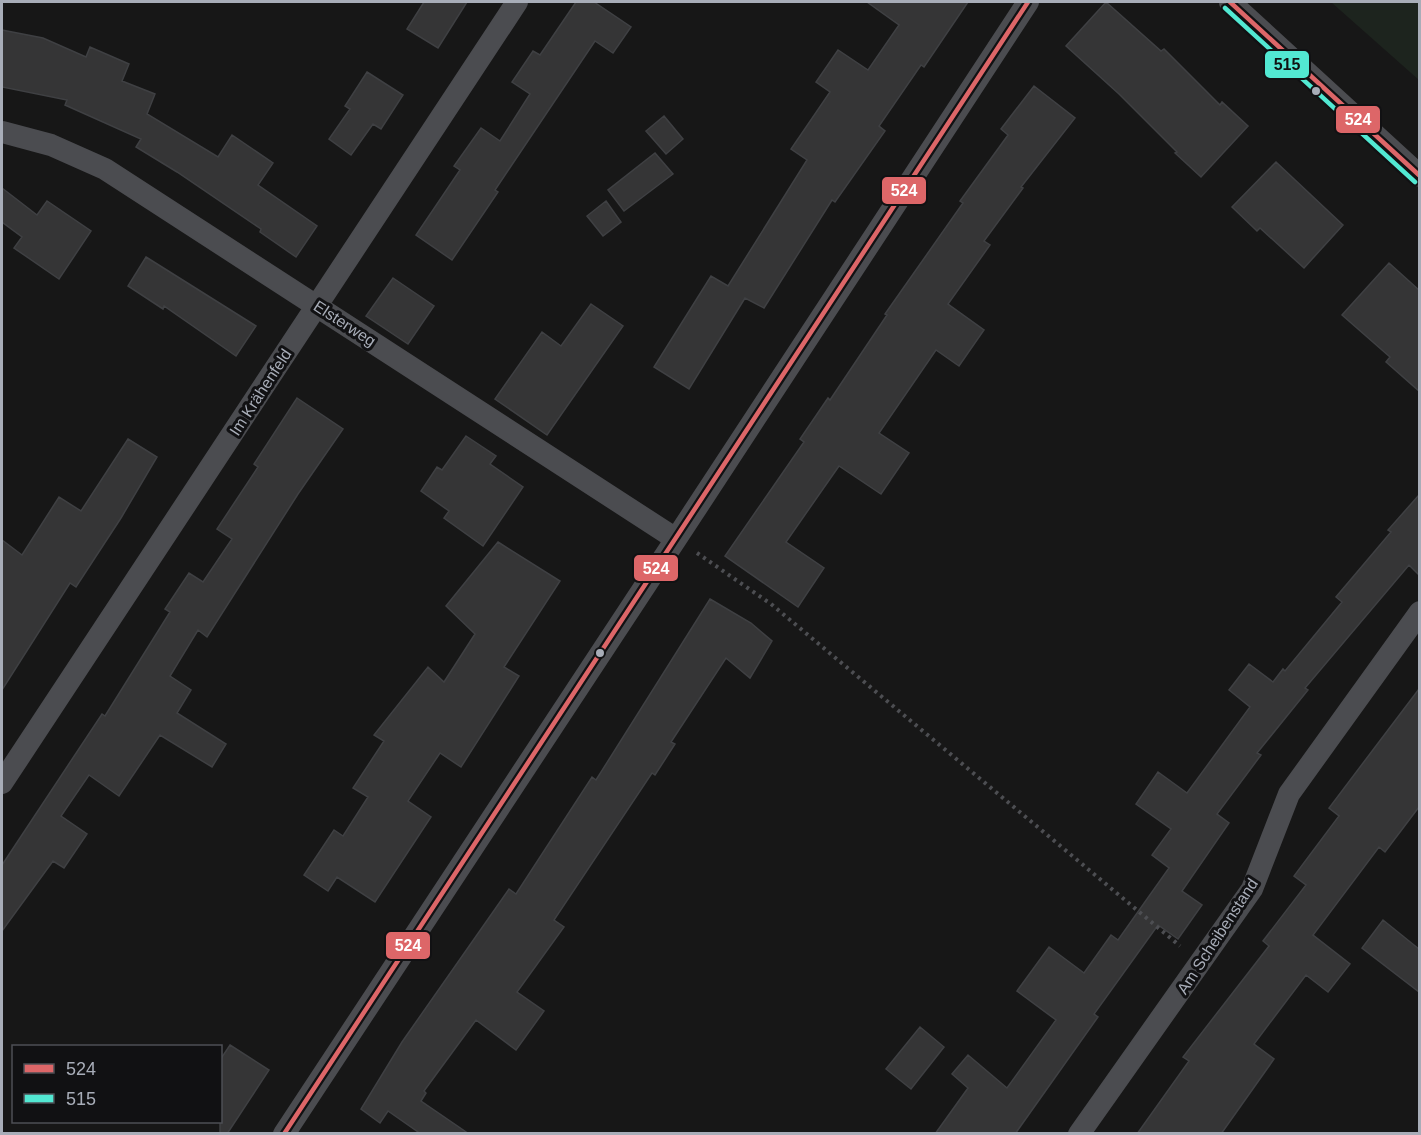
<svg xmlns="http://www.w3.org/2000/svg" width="1421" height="1135" viewBox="0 0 1421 1135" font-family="Helvetica,sans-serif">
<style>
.green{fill:#1d241e}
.building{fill:#353536;stroke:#3f4043;stroke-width:1.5}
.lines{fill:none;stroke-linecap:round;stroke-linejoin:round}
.path{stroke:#4d4e52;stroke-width:4;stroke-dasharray:3 4.5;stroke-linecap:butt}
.street{stroke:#4b4c50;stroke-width:22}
.bus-1-casing{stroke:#111113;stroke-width:9}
.bus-2-casing{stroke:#111113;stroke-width:9}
.bus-1{stroke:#dd6668;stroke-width:4.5}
.bus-2{stroke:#52e8d2;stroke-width:4.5}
.bus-dot{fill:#a8adb8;stroke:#111113;stroke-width:2}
.labels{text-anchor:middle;stroke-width:6;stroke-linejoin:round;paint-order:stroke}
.street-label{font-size:16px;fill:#a8adb8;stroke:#111113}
.line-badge{stroke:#111113;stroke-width:2}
.badge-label{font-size:16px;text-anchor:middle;font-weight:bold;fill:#fff}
.pale-badge-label{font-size:16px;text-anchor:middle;font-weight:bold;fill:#111}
</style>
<rect width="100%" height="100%" fill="#171717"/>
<path class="green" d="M 1331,2 L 1419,2 L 1419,80 Z"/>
<path class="building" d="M 424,2 L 467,2 L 438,48 L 407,29 Z
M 576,2 L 594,2 L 631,27 L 613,53 L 595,41 L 495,190 L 498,192 L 452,260 L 416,235 L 460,170 L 454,166 L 481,128 L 500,141 L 530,94 L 512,82 L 533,51 L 540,55 Z
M 867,2 L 968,2 L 924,67 L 921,65 L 879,126 L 885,131 L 835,202 L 832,200 L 764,308 L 745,298 L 689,389 L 654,367 L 711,276 L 728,286 L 807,160 L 791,149 L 830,92 L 816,82 L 838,50 L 868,70 L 899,25 Z
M 1106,2 L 1161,51 L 1164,49 L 1220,105 L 1222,102 L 1248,126 L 1201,177 L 1175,153 L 1177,152 L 1119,94 L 1066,46 Z
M 2,30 L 43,38 L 86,57 L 90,47 L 129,64 L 122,81 L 155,94 L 147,114 L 218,157 L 232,135 L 273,163 L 258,185 L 317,226 L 296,257 L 260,232 L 261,229 L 177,172 L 136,147 L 141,139 L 65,105 L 67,100 L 2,87 Z
M 367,72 L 403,95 L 381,129 L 373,124 L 351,155 L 329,139 L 350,109 L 345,106 Z
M 1034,86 L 1075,118 L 1021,187 L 1023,188 L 984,241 L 990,245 L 948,304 L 984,330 L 959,366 L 936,350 L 879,433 L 909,453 L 881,494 L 839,466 L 786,542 L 824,568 L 798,607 L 725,556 L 804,442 L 800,439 L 828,398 L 830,400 L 887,315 L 885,314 L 963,203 L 960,201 L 1008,135 L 1001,129 Z
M 664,116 L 683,139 L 666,154 L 646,131 Z
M 655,153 L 673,174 L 624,211 L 608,190 Z
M 1276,162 L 1343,225 L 1304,268 L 1260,228 L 1257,231 L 1232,207 Z
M 2,188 L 37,215 L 47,201 L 91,231 L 59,279 L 14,248 L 22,237 L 2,222 Z
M 606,201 L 621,222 L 603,236 L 587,216 Z
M 146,257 L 256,326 L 236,356 L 164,306 L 163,309 L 128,286 Z
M 1389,263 L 1419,290 L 1419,391 L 1386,362 L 1390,357 L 1342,315 Z
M 393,278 L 434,306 L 408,344 L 366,316 Z
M 591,304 L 623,326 L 547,435 L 495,399 L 542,332 L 561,346 Z
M 297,398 L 343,429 L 298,494 L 207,637 L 198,630 L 170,676 L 191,690 L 177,713 L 226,744 L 212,767 L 160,735 L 119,796 L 89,775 L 61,816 L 87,834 L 64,868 L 53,861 L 2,931 L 2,865 L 102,714 L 105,716 L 170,612 L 165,609 L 189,573 L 203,582 L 232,539 L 217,529 L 258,467 L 254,464 Z
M 466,436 L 496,456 L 490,464 L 523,487 L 483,546 L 444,518 L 449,511 L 421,491 L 437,467 L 442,470 Z
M 128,439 L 157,457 L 121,518 L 76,587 L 70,583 L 2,690 L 2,540 L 22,555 L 59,497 L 81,511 Z
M 1419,495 L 1419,575 L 1409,565 L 1305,688 L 1308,690 L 1257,753 L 1261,755 L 1217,814 L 1229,823 L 1182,891 L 1202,905 L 1178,939 L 1158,925 L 1094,1014 L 1098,1017 L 1015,1134 L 935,1134 L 968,1088 L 952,1074 L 968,1055 L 1007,1088 L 1056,1020 L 1017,991 L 1049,947 L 1084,973 L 1111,935 L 1118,940 L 1169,868 L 1152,855 L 1171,829 L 1136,804 L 1158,772 L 1187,793 L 1250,707 L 1229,690 L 1249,664 L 1273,682 L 1283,669 L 1285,671 L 1342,602 L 1336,597 L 1391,532 L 1388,530 Z
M 498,542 L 560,581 L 504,667 L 519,676 L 461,767 L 440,753 L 408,801 L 431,817 L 375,902 L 337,877 L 328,891 L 304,875 L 334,830 L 343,836 L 368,797 L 353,788 L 384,741 L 374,735 L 428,667 L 444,682 L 475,634 L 446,606 Z
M 710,599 L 751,623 L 772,641 L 750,678 L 726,658 L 671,742 L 675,744 L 655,775 L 652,773 L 554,920 L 564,927 L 517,992 L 544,1011 L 516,1050 L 476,1020 L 424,1091 L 426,1093 L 421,1101 L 469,1134 L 421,1134 L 388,1111 L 380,1123 L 361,1109 L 402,1042 L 509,889 L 516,894 L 592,777 L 596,780 Z
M 1419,689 L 1419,807 L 1385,852 L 1379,847 L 1313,935 L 1350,964 L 1328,992 L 1306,975 L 1254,1044 L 1274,1059 L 1221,1134 L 1137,1134 L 1189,1061 L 1183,1057 L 1269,946 L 1263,941 L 1306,885 L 1294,876 L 1339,816 L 1329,808 Z
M 1383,920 L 1419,949 L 1419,992 L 1362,948 Z
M 920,1027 L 944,1047 L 911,1089 L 886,1069 Z
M 230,1045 L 269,1070 L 227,1134 L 220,1134 L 220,1060 Z"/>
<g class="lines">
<path class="path" d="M 697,553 L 771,604 L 1180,946"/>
<path class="street" d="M 1230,2 L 1420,176
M 2,132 L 51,145 L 105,169 L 676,539
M 2,783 L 517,2
M 284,1134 L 676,539 L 1028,2
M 1079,1134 L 1252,889 L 1289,794 L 1420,612"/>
<defs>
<path id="bus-1" d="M 1230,2 L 1420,176
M 284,1134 L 1028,2"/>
<path id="bus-2" d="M 1225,8 L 1415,182"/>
</defs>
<use href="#bus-1" class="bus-1-casing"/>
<use href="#bus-2" class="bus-2-casing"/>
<use href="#bus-1" class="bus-1"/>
<use href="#bus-2" class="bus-2"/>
</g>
<g class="bus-dot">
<circle cx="1316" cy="91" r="5"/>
<circle cx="600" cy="653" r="5"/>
</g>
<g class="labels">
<g class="street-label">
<text transform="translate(345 323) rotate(33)" y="6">Elsterweg</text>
<text transform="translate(260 392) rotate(-57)" y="6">Im Krähenfeld</text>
<text transform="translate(1217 936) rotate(-57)" y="6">Am Scheibenstand</text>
</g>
</g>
<g class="line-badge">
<rect x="1264" y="50" width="46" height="29" rx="6" fill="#52e8d2"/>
<rect x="1335" y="105" width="46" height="29" rx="6" fill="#dd6668"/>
<rect x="881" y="176" width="46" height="29" rx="6" fill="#dd6668"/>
<rect x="633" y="554" width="46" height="28" rx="6" fill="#dd6668"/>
<rect x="385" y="931" width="46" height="29" rx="6" fill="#dd6668"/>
</g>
<g class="badge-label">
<text x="1358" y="125">524</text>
<text x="904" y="196">524</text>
<text x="656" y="574">524</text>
<text x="408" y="951">524</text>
</g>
<g class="pale-badge-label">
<text x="1287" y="70">515</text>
</g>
<rect width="1421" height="1135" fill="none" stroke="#a8adb8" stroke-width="6"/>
<rect x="12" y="1045" width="210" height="78" fill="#111113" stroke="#4d4f55" stroke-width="1.5"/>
<rect x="24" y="1064" width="30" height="9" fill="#dd6668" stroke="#4d4f55" stroke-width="1.5"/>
<text x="66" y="1075" font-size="18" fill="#a8adb8">524</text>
<rect x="24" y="1094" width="30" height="9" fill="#52e8d2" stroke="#4d4f55" stroke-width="1.5"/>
<text x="66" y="1105" font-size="18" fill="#a8adb8">515</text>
</svg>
